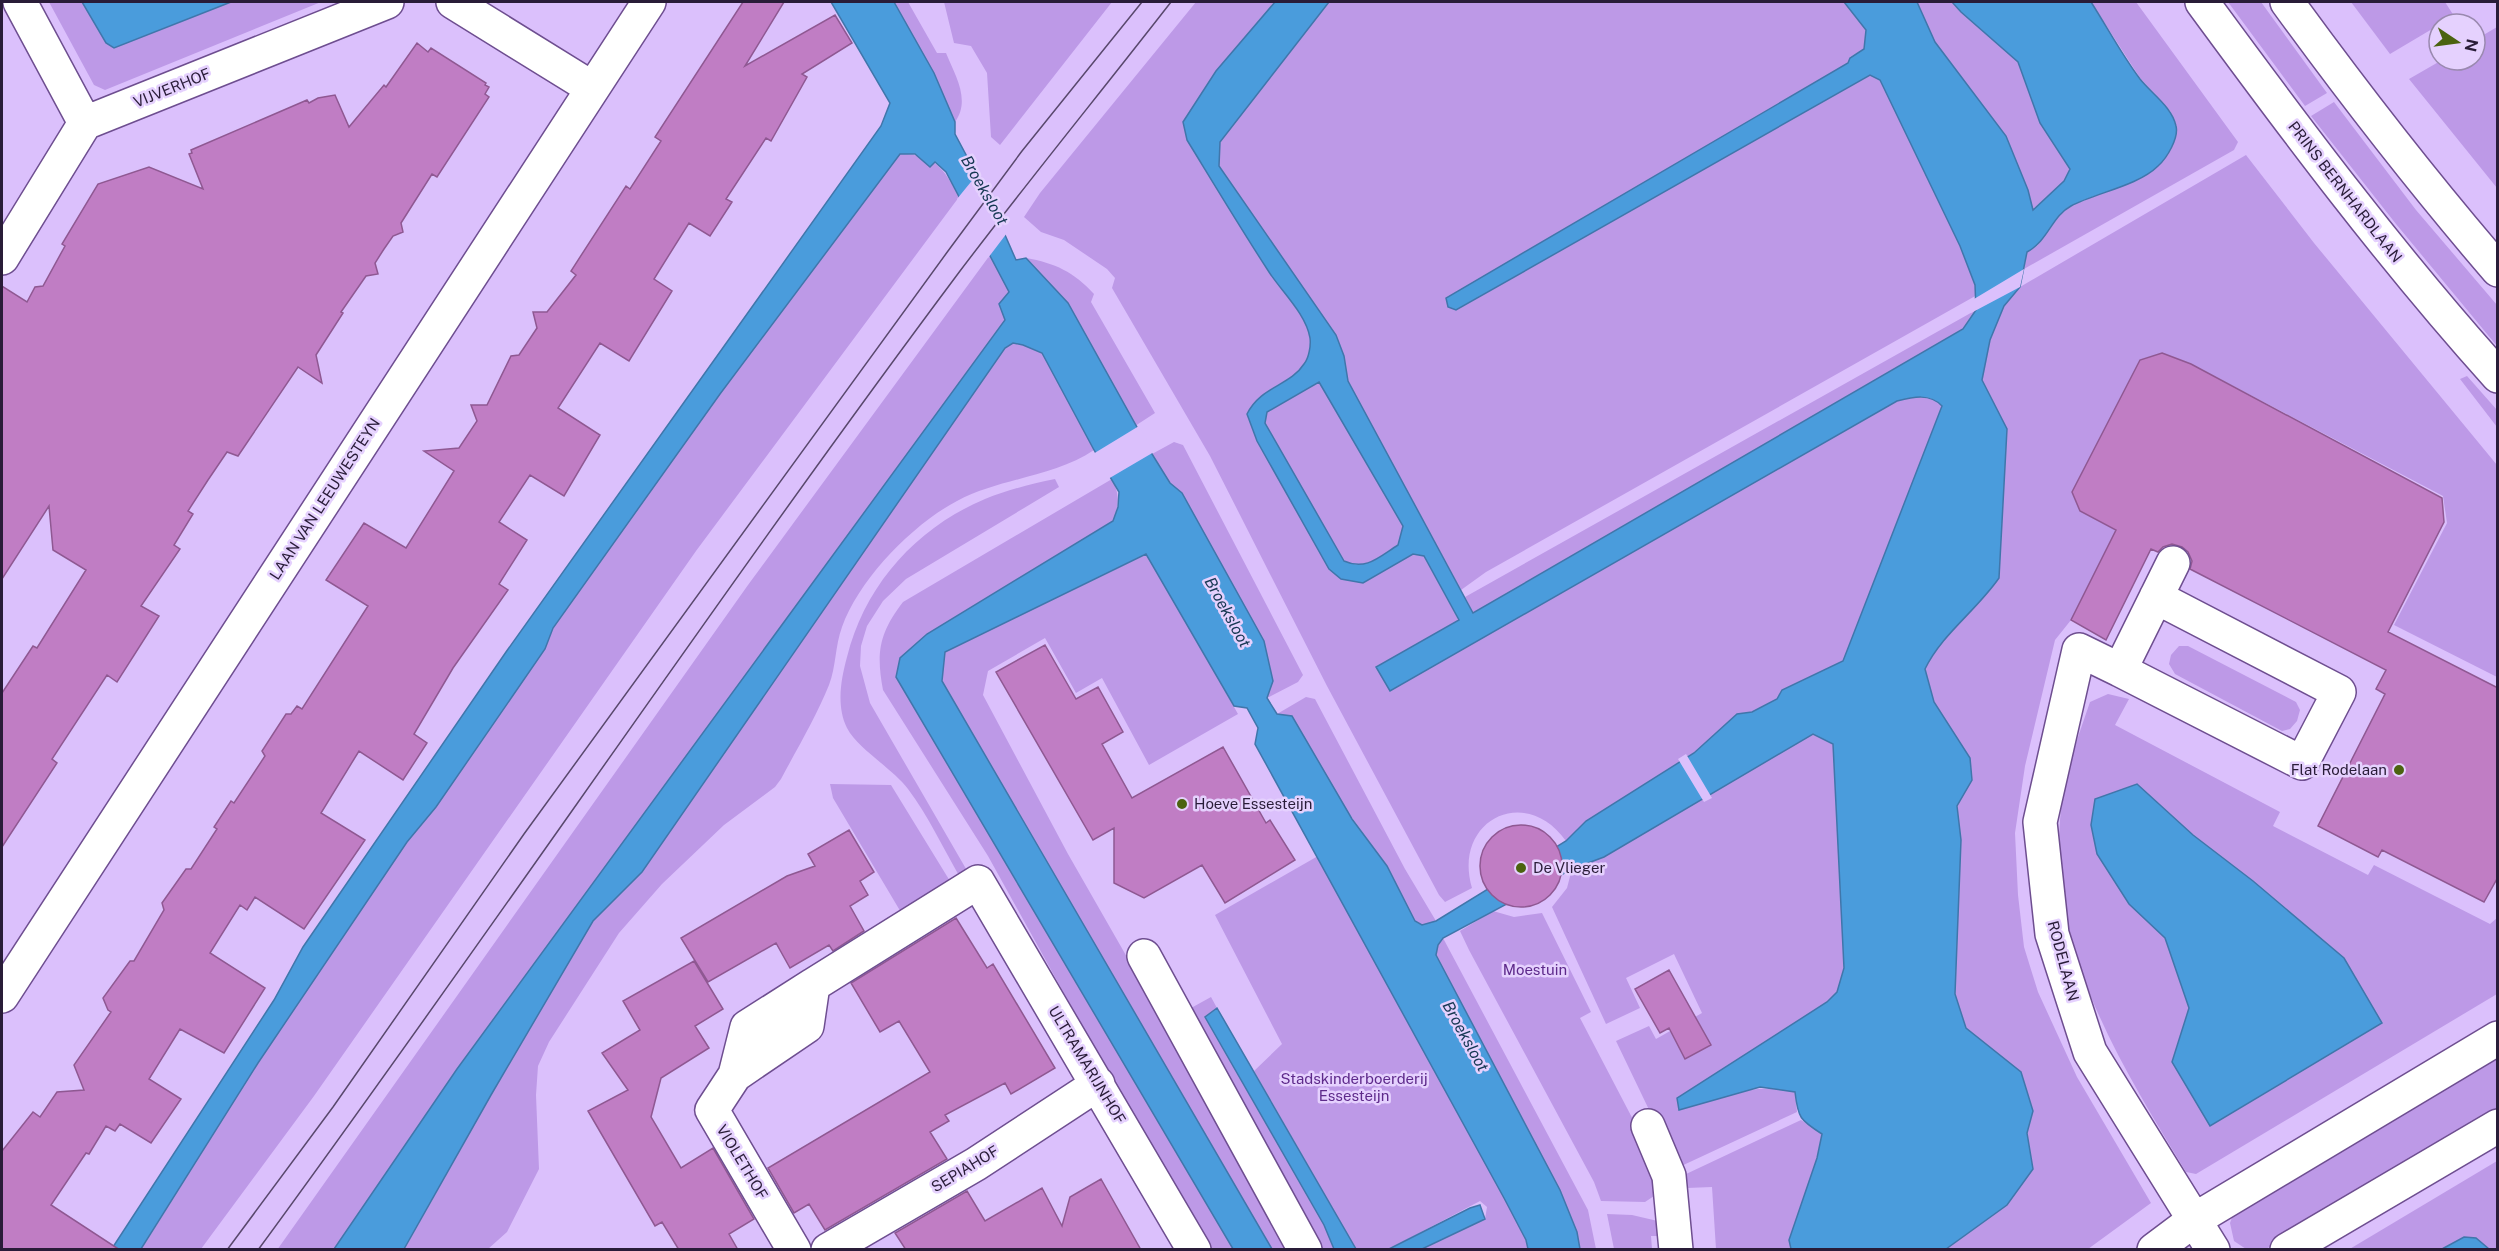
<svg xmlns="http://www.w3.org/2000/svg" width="2499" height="1251" viewBox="0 0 2499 1251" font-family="'Public Sans',sans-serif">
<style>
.green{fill:#bd99e7;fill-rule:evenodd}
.water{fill:#4a9cdc;stroke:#4076ab;stroke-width:1.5;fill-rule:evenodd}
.pier{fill:#dbc0fc}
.building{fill:#c07dc4;stroke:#8f5892;stroke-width:1.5}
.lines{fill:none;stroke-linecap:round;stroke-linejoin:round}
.minor-casing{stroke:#6e4e90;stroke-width:36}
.major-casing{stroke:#6e4e90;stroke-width:36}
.minor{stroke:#fff;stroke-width:33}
.major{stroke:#fff;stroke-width:33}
.tram{stroke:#59486d;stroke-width:1.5}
.poi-dot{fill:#4b6310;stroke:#e5d1fe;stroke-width:2}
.labels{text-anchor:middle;stroke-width:5;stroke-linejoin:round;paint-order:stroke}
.street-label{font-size:15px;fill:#291c38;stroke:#e5d1fe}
.poi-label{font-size:15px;fill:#291c38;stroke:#e5d1fe;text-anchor:start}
.park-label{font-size:15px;fill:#5e2a8b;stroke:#e5d1fe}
.water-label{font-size:16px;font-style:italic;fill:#163853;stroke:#e5d1fe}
</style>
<rect width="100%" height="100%" fill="#dbc0fc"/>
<path class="green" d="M 49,2 L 82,2 L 106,43 L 114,48 L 231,2 L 321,2 L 105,90 L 94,85 Z
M 894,2 L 908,2 L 937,53 L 946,53 C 955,75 971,100 955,122 L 934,73 Z
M 944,2 L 1112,2 L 1000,145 L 991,137 L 987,73 L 971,46 L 954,43 Z
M 1196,2 L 1275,2 L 1216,71 L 1183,122 L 1187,140 C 1215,184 1241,229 1269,272 C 1282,292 1306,314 1310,338 C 1311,345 1309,358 1304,364 C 1289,386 1261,386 1247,414 L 1257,441 L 1329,569 L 1363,583 L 1413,554 L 1424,556 L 1459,621 L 1376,667 L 1897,401 C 1913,397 1930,393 1942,406 L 1843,661 L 1782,690 L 1777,699 L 1752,712 L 1737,714 L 1694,753 L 1586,821 L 1566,841 C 1525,783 1452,821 1472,888 L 1445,902 L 1439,895 L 1327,686 L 1210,456 L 1112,288 L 1115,278 L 1107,269 L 1064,240 L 1041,232 L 1024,217 L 1040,193 Z
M 1329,2 L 1844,2 L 1866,30 L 1864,49 L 1850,57 L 1848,63 L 1447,298 L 1448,307 L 1456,310 L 1870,75 L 1880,80 L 1960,246 L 1975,285 L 1977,295 L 1486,572 L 1461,590 L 1348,381 L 1344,356 L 1336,335 L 1219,166 L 1220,142 Z
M 1917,2 L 1952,2 L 1961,12 L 2018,62 L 2040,123 L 2070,169 L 2064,181 L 2032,210 L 2028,190 L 2006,136 L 1935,42 Z
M 2091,2 L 2136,2 L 2238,142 L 2234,150 L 2024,269 L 2027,252 L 2037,246 L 2061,214 L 2070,206 L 2130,182 L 2158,166 L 2171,112 L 2140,78 Z
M 2228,2 L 2261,2 L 2327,93 L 2305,106 Z
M 2351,2 L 2445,2 L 2454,16 L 2390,54 Z
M 2497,27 L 2497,188 L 2409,79 L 2442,60 L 2475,60 L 2475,40 Z
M 2334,102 L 2416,210 L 2497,305 L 2497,346 L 2396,224 L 2311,116 Z
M 900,154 C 935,154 944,169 959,197 L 696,551 L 314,1096 L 201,1249 L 141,1250 L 258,1063 L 407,842 L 436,807 L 545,649 L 553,628 L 720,394 Z
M 2246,155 L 2314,243 L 2497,465 L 2497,677 L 2394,625 L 2447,523 L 2443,496 L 2191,364 L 2162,353 L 2140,360 L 2072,492 L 2080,511 L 2116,530 L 2071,620 L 2055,640 L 2025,766 L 2015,833 L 2018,895 L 2024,947 L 2038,992 L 2077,1077 L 2151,1203 L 2088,1249 L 1946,1249 L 2007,1205 L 2033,1169 L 2027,1133 L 2033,1111 L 2021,1072 L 1966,1028 L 1955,994 L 1961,840 L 1957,806 L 1972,780 L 1970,758 L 1933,702 L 1925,669 C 1942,634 1976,611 1999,578 L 2007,429 L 1982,380 L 1990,340 L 2004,306 L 2020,287 Z
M 990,255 L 1009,292 L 999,304 L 1006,320 L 457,1069 L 334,1249 L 277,1250 L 748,585 Z
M 1026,258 C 1055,263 1074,272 1094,294 L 1091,302 L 1155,413 L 1135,426 L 1068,303 Z
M 1976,310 L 1963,329 L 1473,613 L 1465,597 Z
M 1013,343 L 1023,345 L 1042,353 L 1094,450 C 1054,477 1000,478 957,501 C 913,524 859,579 842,627 C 835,646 836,667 829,685 C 816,717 797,749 781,779 L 775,787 L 724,825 L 662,884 L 619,933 L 549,1042 L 538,1066 L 536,1095 L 539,1169 L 507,1232 L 488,1249 L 404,1250 L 491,1095 L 593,921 L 642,872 L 1005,348 Z
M 2467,376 L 2497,410 L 2497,427 L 2460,379 Z
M 1319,382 L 1403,526 L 1398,545 C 1379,557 1367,571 1344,561 L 1265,423 L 1267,412 Z
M 1174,442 L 1183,445 L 1303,675 L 1298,682 L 1267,698 L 1182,493 L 1170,483 L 1152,454 Z
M 1055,479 L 1059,487 L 906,579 L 883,601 L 867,626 L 861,646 L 860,666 L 870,703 L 969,874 L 961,879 C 944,850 928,815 908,789 C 892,768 858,749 847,728 C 836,706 841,679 847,657 C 865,585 916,528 985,499 C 1007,490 1031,484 1055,479 Z
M 1112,479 C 1120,495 1119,505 1113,521 L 927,634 L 896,677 L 1233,1249 L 1210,1249 L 1102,1062 L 988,856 L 883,690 C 876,653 879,633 903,602 Z
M 1147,554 L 1238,714 L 1149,765 L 1102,678 L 1076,693 L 1045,638 L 988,671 L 983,695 L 1068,854 L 1294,1249 L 1272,1249 L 942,681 L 945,652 Z
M 2179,646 L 2188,646 L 2296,702 L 2300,710 L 2297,721 L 2290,729 L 2282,731 L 2175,674 L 2169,664 L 2171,655 Z
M 2108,694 L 2129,699 L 2115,725 L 2280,812 L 2273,826 L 2368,875 L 2374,865 L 2490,924 L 2497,918 L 2497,994 L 2196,1174 L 2186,1172 C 2115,1055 2041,938 2063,794 C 2068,762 2080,732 2090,702 ZM 2193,835 L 2253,881 L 2172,1062 L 2189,1008 L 2165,938 Z
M 1306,697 L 1315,699 L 1405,869 L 1436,921 C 1428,926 1423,926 1415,921 L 1387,866 L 1277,714 Z
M 1813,734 L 1833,744 L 1844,968 L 1837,992 L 1827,1002 L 1677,1098 L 1679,1109 C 1717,1099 1756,1081 1795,1092 L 1797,1112 L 1677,1168 L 1616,1041 L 1649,1026 L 1656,1039 L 1702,1013 L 1674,954 L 1626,978 L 1640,1008 L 1606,1024 L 1552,907 L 1567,888 L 1572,869 L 1604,857 Z
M 830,784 L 891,785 L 953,886 L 902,914 L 833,798 Z
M 1318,856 L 1504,1198 L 1526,1240 L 1528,1249 L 1422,1249 L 1485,1219 L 1487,1207 L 1480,1201 L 1389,1249 L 1356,1249 L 1254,1071 L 1282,1044 L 1215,915 Z
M 1493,911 L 1514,917 L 1542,913 L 1591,1012 L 1580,1018 L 1639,1131 L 1657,1194 L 1645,1202 L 1601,1201 L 1594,1182 L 1469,950 L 1460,931 Z
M 1443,938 L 1588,1210 L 1596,1249 L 1580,1249 L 1577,1232 L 1560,1190 L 1436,955 L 1438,945 Z
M 1211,997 L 1217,1008 L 1206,1016 L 1324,1225 L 1334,1249 L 1315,1249 L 1182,1013 Z
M 2497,1052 L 2497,1114 L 2266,1249 L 2246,1249 L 2234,1241 L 2230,1223 L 2236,1207 Z
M 1801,1120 L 1822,1133 L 1817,1158 L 1789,1240 L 1791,1249 L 1716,1249 L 1712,1187 L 1687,1188 L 1684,1175 Z
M 2497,1161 L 2497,1249 L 2348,1250 Z
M 1607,1214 L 1632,1215 L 1662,1222 L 1661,1236 L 1651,1236 L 1652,1249 L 1614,1249 Z"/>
<path class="water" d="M 82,2 L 231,2 L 114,48 L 106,43 Z
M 831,2 L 894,2 L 934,73 L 955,122 L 955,134 L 988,196 L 1016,260 L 1026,258 L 1068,303 L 1152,454 L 1170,483 L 1182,493 L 1264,641 L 1273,681 L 1267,698 L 1277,714 L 1292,716 L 1352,819 L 1387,866 L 1415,921 L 1422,925 L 1436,921 L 1566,841 L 1586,821 L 1694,753 L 1737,714 L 1752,712 L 1777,699 L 1782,690 L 1843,661 L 1942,406 C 1930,393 1913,397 1897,401 L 1390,691 L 1376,667 L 1459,620 L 1424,556 L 1413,554 L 1363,583 L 1341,579 L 1329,569 L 1257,441 L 1247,414 C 1261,386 1290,386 1304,364 C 1309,358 1311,345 1310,338 C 1306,314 1282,292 1269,272 C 1241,229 1214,184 1187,140 L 1183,122 L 1216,71 L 1275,2 L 1329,2 L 1220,142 L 1219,166 L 1336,335 L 1344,356 L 1348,381 L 1473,613 L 1963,329 L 1976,310 L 1975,285 L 1960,246 L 1880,80 L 1870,75 L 1456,310 L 1448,307 L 1446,298 L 1848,63 L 1850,58 L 1864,49 L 1866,30 L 1844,2 L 1917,2 L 1935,42 L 2006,136 L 2028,190 L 2033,210 L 2064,181 L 2070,169 L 2040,123 L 2018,62 L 1961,12 L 1952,2 L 2091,2 C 2107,27 2122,55 2140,79 C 2152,94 2172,107 2176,126 C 2179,138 2167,158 2158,166 C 2138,186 2095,193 2071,206 C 2052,216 2048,241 2027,252 L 2020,287 L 2004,306 L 1990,340 L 1982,380 L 2007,429 L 1999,578 C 1976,611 1942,634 1925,669 L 1934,702 L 1970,758 L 1972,780 L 1957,806 L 1961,840 L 1955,994 L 1966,1028 L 2021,1072 L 2033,1111 L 2027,1133 L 2033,1169 L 2007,1205 L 1946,1249 L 1791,1249 L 1789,1240 L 1817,1158 L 1822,1134 C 1800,1120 1798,1118 1795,1092 L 1760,1087 L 1679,1110 L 1677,1098 L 1827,1002 L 1837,992 L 1844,968 L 1833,744 L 1813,734 L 1604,857 L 1572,869 L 1443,938 L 1438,945 L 1436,955 L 1560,1190 L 1577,1232 L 1580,1249 L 1528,1249 L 1526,1240 L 1504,1198 L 1255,744 L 1258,728 L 1247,708 L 1234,706 L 1146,554 L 945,652 L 942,681 L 1272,1249 L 1233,1249 L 896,677 L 900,658 L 927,634 L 1113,521 L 1118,507 L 1119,492 L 1094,450 L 1042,353 L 1023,345 L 1013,343 L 1005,348 L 642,872 L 593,921 L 491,1095 L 404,1249 L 334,1249 L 457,1069 L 1005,320 L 999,304 L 1009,292 L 946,172 L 935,162 L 930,167 L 915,154 L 900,154 L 720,394 L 553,628 L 545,649 L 436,807 L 407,842 L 258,1063 L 141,1249 L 111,1250 L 274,1000 L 303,947 L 506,652 L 881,126 L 890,103 ZM 1319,382 L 1403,526 L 1398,545 C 1379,557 1366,571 1344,561 L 1265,423 L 1267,412 Z
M 2137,784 L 2193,835 L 2253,881 L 2344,958 L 2382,1023 L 2210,1126 L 2172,1062 L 2189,1008 L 2165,938 L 2129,904 L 2097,854 L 2091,825 L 2095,799 Z
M 1217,1008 L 1356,1249 L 1334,1249 L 1324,1225 L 1205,1017 Z
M 1480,1205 L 1485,1219 L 1422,1249 L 1389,1249 L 1470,1208 Z
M 2464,1237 L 2476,1238 L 2489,1249 L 2442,1249 Z"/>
<path class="pier" d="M 979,172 L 1007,233 L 988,258 L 957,199 Z
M 2024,269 L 2020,287 L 1971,313 L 1974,299 Z
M 1139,426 L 1154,452 L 1108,479 L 1093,454 Z
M 1686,754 L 1712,798 L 1704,802 L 1678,759 Z"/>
<path class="building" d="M 743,2 L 784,2 L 745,66 L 835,15 L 852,43 L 802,74 L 807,77 L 771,141 L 766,138 L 726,199 L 732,202 L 710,236 L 689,223 L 654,279 L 672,291 L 629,361 L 600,343 L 558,408 L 600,435 L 564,496 L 530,475 L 499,522 L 527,540 L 499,584 L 508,590 L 453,668 L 414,734 L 427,743 L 403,780 L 359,751 L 321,813 L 365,840 L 304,929 L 255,897 L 247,910 L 240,905 L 210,953 L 265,988 L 224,1053 L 180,1029 L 149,1079 L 181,1099 L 151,1143 L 120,1124 L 115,1131 L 106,1126 L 89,1154 L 86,1153 L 51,1205 L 120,1250 L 2,1250 L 2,1151 L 33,1112 L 40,1117 L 57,1092 L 84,1090 L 74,1065 L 111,1012 L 108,1010 L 103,998 L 130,961 L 134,961 L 164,910 L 162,903 L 186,869 L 191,869 L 217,829 L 214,827 L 231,801 L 234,803 L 265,756 L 262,751 L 286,714 L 291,714 L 297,706 L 302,709 L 368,606 L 326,580 L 364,523 L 406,548 L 454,471 L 424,451 L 459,448 L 477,421 L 471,405 L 487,405 L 511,356 L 519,355 L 537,328 L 533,312 L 547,312 L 576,275 L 571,271 L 626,186 L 630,189 L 661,141 L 655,137 Z
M 417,43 L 428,52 L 431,48 L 486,83 L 485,85 L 489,87 L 485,94 L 489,97 L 437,177 L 432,174 L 401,223 L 403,232 L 393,236 L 384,249 L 375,263 L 378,274 L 366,276 L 341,312 L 343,313 L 316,355 L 322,383 L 298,367 L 238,456 L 227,452 L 208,480 L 188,511 L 193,514 L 174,545 L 180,549 L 141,606 L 159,616 L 117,682 L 107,675 L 52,759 L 57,763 L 2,847 L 2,693 L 33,646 L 37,648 L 86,570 L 53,550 L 49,506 L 2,579 L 2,286 L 27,302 L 35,287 L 43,286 L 65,246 L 62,244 L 98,184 L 149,167 L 203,189 L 189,154 L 192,153 L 191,150 L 307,100 L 309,103 L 318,98 L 335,95 L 349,127 L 384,85 L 386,87 Z
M 2162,353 L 2191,364 L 2442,498 L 2444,522 L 2388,632 L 2498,688 L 2498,877 L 2484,902 L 2382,850 L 2378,857 L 2318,826 L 2385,694 L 2376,689 L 2386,670 L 2190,569 L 2192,561 L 2188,552 L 2182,547 L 2172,544 L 2163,547 L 2158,552 L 2151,549 L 2106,640 L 2071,620 L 2116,530 L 2080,511 L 2072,492 L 2140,360 Z
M 1045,645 L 1076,699 L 1098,687 L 1123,732 L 1102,744 L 1132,798 L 1223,747 L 1266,823 L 1270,820 L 1295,860 L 1225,903 L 1202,865 L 1144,898 L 1114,883 L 1114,828 L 1093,840 L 996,672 Z
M1480 866a41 41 0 1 1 82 0a41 41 0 1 1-82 0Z
M 849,830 L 874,872 L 860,881 L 868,895 L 850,906 L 864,931 L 833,951 L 829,945 L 790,968 L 776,943 L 708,982 L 681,938 L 787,876 L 815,866 L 808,854 Z
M 956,918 L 987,968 L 993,964 L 1055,1068 L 1011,1094 L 1005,1083 L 945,1115 L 949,1121 L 930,1132 L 947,1159 L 825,1230 L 809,1204 L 794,1213 L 768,1168 L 930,1072 L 899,1021 L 880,1032 L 851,983 Z
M 694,961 L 723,1009 L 695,1026 L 709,1048 L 661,1078 L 651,1117 L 681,1168 L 713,1148 L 754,1219 L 729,1234 L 738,1250 L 679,1250 L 662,1222 L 655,1226 L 588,1111 L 628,1090 L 602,1053 L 640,1030 L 623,1001 Z
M 1669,970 L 1711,1045 L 1685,1059 L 1669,1028 L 1660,1033 L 1635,989 Z
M 1101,1179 L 1141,1250 L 906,1250 L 895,1233 L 967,1191 L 985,1221 L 1042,1188 L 1062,1226 L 1070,1197 Z"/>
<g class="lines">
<defs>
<path id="minor" d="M 20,2 L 85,123 L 387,2
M 453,2 L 592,88
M 2,258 L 85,123
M 2173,563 L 2120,670 L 2079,650 L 2040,822 L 2052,934 L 2090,1052 L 2213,1250
M 2120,670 L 2302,763 L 2339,692 L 2156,597
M 1144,956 L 1305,1250
M 2,996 L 649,2
M 735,1075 L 747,1027 L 813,985
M 1648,1126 L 1669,1176 L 1676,1250
M 794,1250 L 712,1110 L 735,1075 L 807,1026 L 813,985 L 978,882 L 1194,1250
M 828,1250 L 976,1164 L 1098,1084
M 2154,1250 L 2194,1220 L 2498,1038
M 2287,1250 L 2498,1126"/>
<path id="major" d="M 2202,2 C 2296,130 2391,257 2498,376
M 2287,2 C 2354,94 2423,183 2498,270"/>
</defs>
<use href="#minor" class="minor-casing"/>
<use href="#major" class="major-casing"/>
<use href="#minor" class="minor"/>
<use href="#major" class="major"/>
<path class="tram" d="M 227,1250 L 333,1107 L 524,834 L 948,251 L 1022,151 L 1142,2
M 258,1250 C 496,926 720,592 960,271 C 1029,180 1101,92 1171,2"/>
</g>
<g class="poi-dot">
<circle cx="2399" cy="770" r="6"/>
<circle cx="1182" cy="804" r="6"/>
<circle cx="1521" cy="868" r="6"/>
</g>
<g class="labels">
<g class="street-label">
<text transform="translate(172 88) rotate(-22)" y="5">VIJVERHOF</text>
<text transform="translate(2345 192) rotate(52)" y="5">PRINS BERNHARDLAAN</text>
<text transform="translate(325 499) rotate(-57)" y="5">LAAN VAN LEEUWESTEYN</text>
<text transform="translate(2063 961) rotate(75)" y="5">RODELAAN</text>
<text transform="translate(1087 1065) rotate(59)" y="5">ULTRAMARIJNHOF</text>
<text transform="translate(742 1162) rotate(59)" y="5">VIOLETHOF</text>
<text transform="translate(965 1169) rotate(-31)" y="5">SEPIAHOF</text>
</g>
<g class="poi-label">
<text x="2387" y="775" text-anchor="end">Flat Rodelaan</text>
<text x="1194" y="809">Hoeve Essesteijn</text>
<text x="1533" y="873">De Vlieger</text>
</g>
<g class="park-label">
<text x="1535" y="975">Moestuin</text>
<text x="1354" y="1084">Stadskinderboerderij<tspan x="1354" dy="17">Essesteijn</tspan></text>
</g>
<g class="water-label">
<text transform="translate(985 190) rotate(60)" y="6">Broeksloot</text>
<text transform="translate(1228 612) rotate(61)" y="6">Broeksloot</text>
<text transform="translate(1466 1036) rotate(61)" y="6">Broeksloot</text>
</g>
</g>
<rect width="2499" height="1251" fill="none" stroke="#291c38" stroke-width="6"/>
<g transform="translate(2457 42) rotate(103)"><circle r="28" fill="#e5d1fe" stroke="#9a89af" stroke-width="1.5"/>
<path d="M0-4.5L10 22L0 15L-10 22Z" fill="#4b6310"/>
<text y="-9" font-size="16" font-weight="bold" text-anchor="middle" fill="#291c38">N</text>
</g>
</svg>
